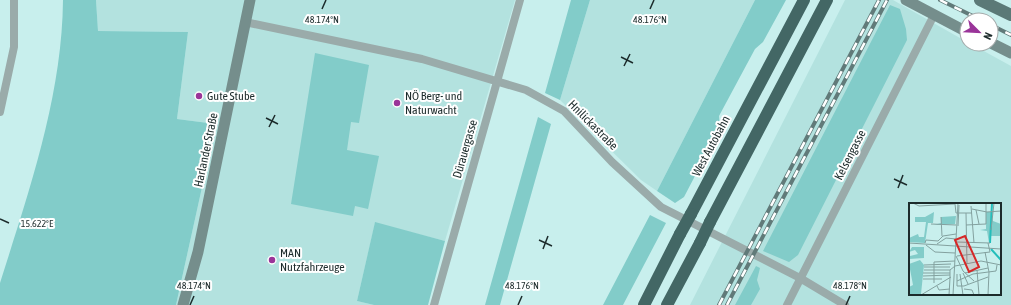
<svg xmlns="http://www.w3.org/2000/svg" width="1011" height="305" viewBox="0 0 1011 305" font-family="'Asap Condensed',sans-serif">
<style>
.built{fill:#b3e2df;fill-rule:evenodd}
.green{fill:#82ccc9}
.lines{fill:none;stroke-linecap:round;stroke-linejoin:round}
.street{stroke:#9aabaa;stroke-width:8}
.secondary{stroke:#758e8c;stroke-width:11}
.primary{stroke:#5b7977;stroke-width:12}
.highway{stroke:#436765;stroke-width:12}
.rail-casing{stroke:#617a79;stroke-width:4}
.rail{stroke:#fff;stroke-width:2.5;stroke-dasharray:8;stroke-linecap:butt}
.highway-bridge{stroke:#436765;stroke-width:12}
.ticks{fill:none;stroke:#1c2b2b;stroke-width:1.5}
.poi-dot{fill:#9a3499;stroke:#fff;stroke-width:1.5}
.labels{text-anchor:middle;stroke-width:4;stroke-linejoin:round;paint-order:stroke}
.poi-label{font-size:12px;fill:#1c2b2b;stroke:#fff;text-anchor:start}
.street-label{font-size:12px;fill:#1c2b2b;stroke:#fff}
.inset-river{fill:none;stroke:#23bebb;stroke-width:2}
.inset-road{fill:none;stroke:#83a19f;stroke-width:1}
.view{fill:#d62828;fill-opacity:0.15;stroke:#d62828;stroke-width:2}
.inset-edge{fill:none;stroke:#1c2b2b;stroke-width:2}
.ticks-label{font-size:10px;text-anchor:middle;fill:#1c2b2b;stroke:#fff;stroke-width:4;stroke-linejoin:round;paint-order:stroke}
</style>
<rect width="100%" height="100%" fill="#c8efed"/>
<path class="built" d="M 96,0 L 515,0 L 445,241 L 375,223 L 357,301 L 374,305 L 176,305 L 216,124 L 177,119 L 188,32 L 98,31 Z
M 590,0 L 755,0 L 657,191 L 641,180 L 560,100 Z
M 845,0 L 893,0 L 967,42 L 967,44 L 971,44 L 1011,66 L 1011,305 L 690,305 ZM 910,204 L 1000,204 L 1000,294 L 910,294 Z"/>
<path class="green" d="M 63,0 L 96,0 L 98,31 L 188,32 L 177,119 L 216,124 L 176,305 L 0,305 L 0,283 C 29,191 62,97 63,0 Z
M 571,0 L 590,0 L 560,100 L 545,93 Z
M 755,0 L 786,0 L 763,42 L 755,49 L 719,116 L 720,128 L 684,197 L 675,203 L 657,191 Z
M 890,5 L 900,9 L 906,29 L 907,40 L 798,255 L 789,262 L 763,251 Z
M 315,53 L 369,65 L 359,123 L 351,122 L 347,150 L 379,156 L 368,209 L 355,206 L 353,216 L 291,204 Z
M 538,117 L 551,124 L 500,305 L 485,305 Z
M 650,215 L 666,223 L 623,305 L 603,305 Z
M 375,222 L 445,241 L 428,305 L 374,305 L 357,301 Z
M 756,266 L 760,268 L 757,280 L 760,289 L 751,305 L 735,305 Z"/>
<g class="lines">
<path class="street" d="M 245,22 L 422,59 L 526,90 L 564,111 L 612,162 L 661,207 L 800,278 L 845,305
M 0,112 L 14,47 L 14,0
M 434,305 L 520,0
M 787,305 L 934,15"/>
<path class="secondary" d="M 906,0 L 967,32
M 991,43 L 1011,53
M 183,305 L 198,252 L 250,0"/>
<path class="primary" d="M 980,0 L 1011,15"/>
<path class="highway" d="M 691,214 L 804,0
M 710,222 L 827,0
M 644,305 L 680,234
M 667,305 L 700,243"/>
<defs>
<path id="rail" d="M 940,0 L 981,20
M 991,25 L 1011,35
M 719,305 L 879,0
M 727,305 L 887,0"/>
</defs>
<use href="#rail" class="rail-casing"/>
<use href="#rail" class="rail"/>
<path class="highway-bridge" d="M 680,234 L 691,214
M 700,243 L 710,222"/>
</g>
<path class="ticks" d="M 322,9 L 326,0M 650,9 L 654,0M 621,57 L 633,63M 624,66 L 630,54M 266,118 L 278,124M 269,127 L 275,115M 894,179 L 907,185M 898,188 L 903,175M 0,219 L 9,223M 539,240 L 552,246M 543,249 L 548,236M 190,305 L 194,296M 518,305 L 522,296M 846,305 L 850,296"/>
<g class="poi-dot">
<circle cx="199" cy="96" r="4"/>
<circle cx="397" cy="103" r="4"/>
<circle cx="272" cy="260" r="4"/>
</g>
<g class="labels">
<g class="poi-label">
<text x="207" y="100">Gute Stube</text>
<text x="405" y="100">NÖ Berg- und<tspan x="405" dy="14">Naturwacht</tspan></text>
<text x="280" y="257">MAN<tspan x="280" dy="14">Nutzfahrzeuge</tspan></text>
</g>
<g class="street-label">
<text transform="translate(593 125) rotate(45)" y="4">Hnilickastraße</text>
<text transform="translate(711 146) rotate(-62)" y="4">West Autobahn</text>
<text transform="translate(465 149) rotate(-74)" y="4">Dürauergasse</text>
<text transform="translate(206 150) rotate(-78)" y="4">Harlander Straße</text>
<text transform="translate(850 155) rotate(-63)" y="4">Kelsengasse</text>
</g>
</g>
<g transform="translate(909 203)">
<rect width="92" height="92" fill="#c8efed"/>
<path d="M 25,9 L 24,20 L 19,20 L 16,40 L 0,39 L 0,35 L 9,31 L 10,34 L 15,34 L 17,19 L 6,19 L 6,14 L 16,14 ZM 77,9 L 84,9 L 82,14 L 84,18 L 92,21 L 92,40 L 92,33 L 81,33 L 80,40 L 78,28 L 71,27 L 77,26 ZM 47,13 L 46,21 L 25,22 L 32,20 L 32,14 ZM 3,44 L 15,44 L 15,55 L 0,56 L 1,53 L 9,51 L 6,47 L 0,49 ZM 11,57 L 15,62 L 12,91 L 0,92 L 0,84 L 4,82 L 0,61 Z" fill="#82ccc9"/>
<path class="inset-river" d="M 81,40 L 83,0M 82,46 L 92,57"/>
<path class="inset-road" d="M 4,0 L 10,3 L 46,1 L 47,10 L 63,10M 62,3 L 65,40M 63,6 L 78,9 L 92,8M 67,7 L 70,21M 57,10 L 58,61M 32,14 L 33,33M 22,21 L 47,22M 57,22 L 77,21 L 77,0M 49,23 L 50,2M 82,27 L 85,0M 48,39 L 81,40M 0,40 L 92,46M 16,40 L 17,37 L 29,38 L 34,33 L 47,31M 28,41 L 37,35 L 47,36M 17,42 L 26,49 L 46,50M 76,49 L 80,69 L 79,92M 47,53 L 54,68 L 65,78M 48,53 L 81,49 L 79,40M 15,62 L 42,61M 15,64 L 41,64M 15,67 L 41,67M 68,67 L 70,92M 14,70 L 41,70M 54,70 L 59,81M 56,70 L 79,65M 48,71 L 48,83 L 55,83 L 79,74M 51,71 L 54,92M 14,73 L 41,72M 41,75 L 41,67 L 46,63 L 72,58 L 92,62M 14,76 L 33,76M 48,78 L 64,71 L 87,68 L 88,62M 25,80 L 25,59 L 46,58M 28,83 L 30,87 L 41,86M 55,86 L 63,87 L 65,92M 12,92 L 42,74M 40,92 L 41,75M 44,92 L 49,0"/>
<path class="view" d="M 56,33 L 70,64 L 60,69 L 46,37 Z"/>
<rect width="92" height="92" class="inset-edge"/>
</g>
<g class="ticks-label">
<text x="322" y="23">48.174°N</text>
<text x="650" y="23">48.176°N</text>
<text x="37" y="227">15.622°E</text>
<text x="194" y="289">48.174°N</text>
<text x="522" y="289">48.176°N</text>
<text x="850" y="289">48.178°N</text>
</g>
<g transform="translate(979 32) rotate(114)"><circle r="19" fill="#ffffff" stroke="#a4aaaa"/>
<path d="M0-3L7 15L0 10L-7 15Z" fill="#9a3499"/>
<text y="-6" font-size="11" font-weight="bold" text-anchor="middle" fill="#1c2b2b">N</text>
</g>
</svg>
